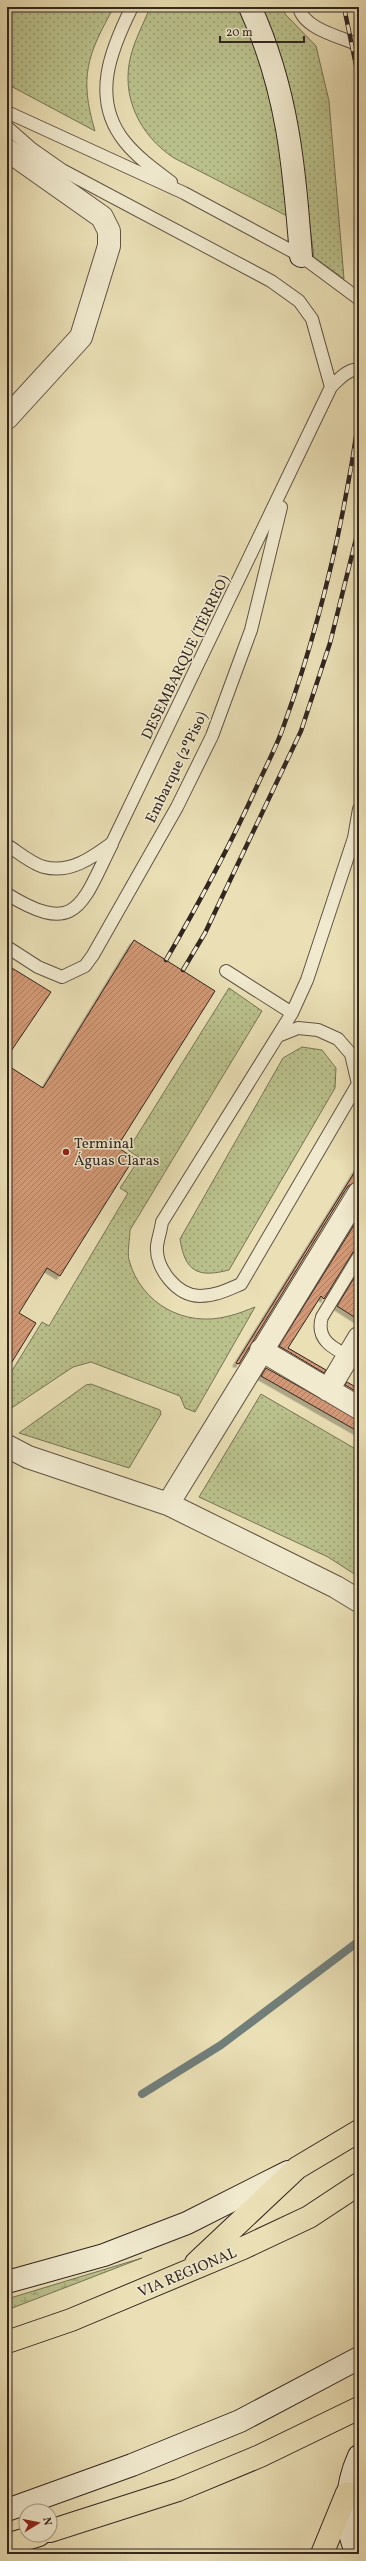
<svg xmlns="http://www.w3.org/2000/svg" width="366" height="2561" viewBox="0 0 366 2561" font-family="Vollkorn,serif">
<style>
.grass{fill:url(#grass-dots);stroke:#767456}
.wetland{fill:url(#wetland-marsh);stroke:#767456}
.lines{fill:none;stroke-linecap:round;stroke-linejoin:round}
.stream{stroke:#717f7b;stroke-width:8}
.building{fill:url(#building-hatch);stroke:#322621;filter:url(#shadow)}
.lane-casing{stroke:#605446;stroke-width:14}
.street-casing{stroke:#605446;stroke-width:24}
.secondary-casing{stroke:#322621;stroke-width:24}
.primary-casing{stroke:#322621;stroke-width:24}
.lane{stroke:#f1eacf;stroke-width:12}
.street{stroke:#f1eacf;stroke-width:22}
.secondary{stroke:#f1eacf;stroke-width:22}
.primary{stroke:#eadfb5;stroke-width:22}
.rail-casing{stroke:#322621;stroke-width:4.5}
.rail{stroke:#f1eacf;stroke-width:3;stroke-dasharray:9;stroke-linecap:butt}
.poi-dot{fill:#8f2418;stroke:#f1eacf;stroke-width:1.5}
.labels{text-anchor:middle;stroke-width:3;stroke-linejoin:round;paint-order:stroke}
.street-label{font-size:15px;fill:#322621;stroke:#f1eacf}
.poi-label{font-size:15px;fill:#322621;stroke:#f1eacf;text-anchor:start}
</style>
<defs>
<pattern id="grass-dots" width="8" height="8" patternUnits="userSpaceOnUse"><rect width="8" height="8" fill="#bac18c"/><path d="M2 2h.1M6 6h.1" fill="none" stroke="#989d72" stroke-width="1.8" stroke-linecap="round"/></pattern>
<pattern id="wetland-marsh" width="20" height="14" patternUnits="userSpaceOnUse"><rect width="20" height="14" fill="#bac18c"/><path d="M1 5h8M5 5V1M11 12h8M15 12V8" fill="none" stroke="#989d72"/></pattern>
<pattern id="building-hatch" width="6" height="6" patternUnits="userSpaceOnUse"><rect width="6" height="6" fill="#d19977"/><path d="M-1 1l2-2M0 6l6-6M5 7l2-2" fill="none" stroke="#aa7d61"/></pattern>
<filter id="shadow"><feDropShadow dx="-3.5" dy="3.5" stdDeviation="0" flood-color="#0004"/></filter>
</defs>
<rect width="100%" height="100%" fill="#eadfb5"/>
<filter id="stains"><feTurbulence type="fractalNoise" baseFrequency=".005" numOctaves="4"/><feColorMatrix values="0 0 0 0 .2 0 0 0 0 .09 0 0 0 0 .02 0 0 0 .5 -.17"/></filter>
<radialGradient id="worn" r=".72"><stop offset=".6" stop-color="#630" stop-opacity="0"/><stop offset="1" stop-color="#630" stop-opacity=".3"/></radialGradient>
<path class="grass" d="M 7,7 L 114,7 C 87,55 79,77 95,131 L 7,84 Z
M 150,7 L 241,7 L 271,94 L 289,217 L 174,158 C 140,136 120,96 131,55 C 135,39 144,23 150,7 Z
M 261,7 L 285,7 L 285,14 L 316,46 L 329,101 L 344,279 L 314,257 L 300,152 Z
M 229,988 L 262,1011 L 130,1230 C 130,1239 127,1251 129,1260 C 141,1304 185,1328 229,1316 C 238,1314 247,1310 255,1307 L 195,1412 L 185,1408 L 180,1396 L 91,1362 L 73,1367 L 7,1411 L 7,1379 L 42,1322 L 49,1326 L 128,1193 L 120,1188 L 140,1158 L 128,1150 Z
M 302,1047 L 322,1050 L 336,1068 L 335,1088 L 229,1270 C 198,1278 185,1272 180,1239 L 283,1058 Z
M 91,1384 L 160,1410 L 161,1414 L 129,1468 L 19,1433 L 86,1385 Z
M 261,1394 L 359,1451 L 359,1577 L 328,1557 L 199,1497 Z"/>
<path class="wetland" d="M 142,2258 L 7,2310 L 7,2299 Z"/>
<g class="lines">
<path class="stream" d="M 142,2094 L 221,2045 L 359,1941"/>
</g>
<path class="building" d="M 134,940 L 215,991 L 117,1147 L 134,1158 L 60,1276 L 47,1268 L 19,1313 L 36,1323 L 7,1370 L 7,1065 L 43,1088 Z
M 7,965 L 51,992 L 7,1057 Z
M 359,1165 L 359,1181 L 348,1186 L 239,1364 L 236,1363 Z
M 359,1217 L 359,1249 L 353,1252 L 324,1299 L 321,1296 L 288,1348 L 326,1370 L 324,1373 L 279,1346 Z
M 359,1270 L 359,1320 L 337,1306 Z
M 266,1368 L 359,1420 L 359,1432 L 261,1376 Z
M 347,1382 L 359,1389 L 359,1393 L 345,1385 Z"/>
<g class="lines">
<defs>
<path id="lane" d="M 132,7 C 111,49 90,99 125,142 C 138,158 155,170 171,182
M 299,7 C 303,29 341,37 359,45
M 7,112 L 184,193 L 301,256 L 359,299
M 7,127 L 32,149 L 62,170 L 271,281 L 299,301 L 312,319 L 331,387 L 112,843 C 93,857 70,874 44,867 C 32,864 18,852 7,845
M 331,387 C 338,380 348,368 359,370
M 359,809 L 354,838 L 307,980 L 292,1013 L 162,1222 C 161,1230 158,1238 157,1246 C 155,1268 177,1296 200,1296 C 215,1296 227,1290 241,1284 L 359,1082
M 7,894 C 78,938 82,903 112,844
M 7,947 L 38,967 L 62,977 L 85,966 L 93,955 L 177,807 L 212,736 L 251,630 L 281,507
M 226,971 L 292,1013
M 278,1036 L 298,1028 L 318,1030 L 338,1039 L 351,1054 L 358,1084
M 359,1256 L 322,1317 C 314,1343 339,1351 359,1361"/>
<path id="street" d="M 7,150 L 102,217 L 109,231 L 109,246 L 81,337 L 7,418
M 261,1350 L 359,1408
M 328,1390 L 359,1338
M 7,1446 L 28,1457 L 168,1504 L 336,1587 L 359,1601
M 168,1504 L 359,1193"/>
<path id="secondary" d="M 250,7 C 288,91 294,166 301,256
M 7,2282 L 104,2255 L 187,2223 L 288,2172
M 7,2510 L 132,2465 L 240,2421 L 359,2358
M 357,2554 C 343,2523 345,2487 359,2456"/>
<path id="primary" d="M 196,2263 L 297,2168 L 359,2131
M 7,2342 L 71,2320 L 243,2248 L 309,2217 L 359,2184
M 50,2531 L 178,2490 L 260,2456 L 359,2408
M 7,2545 L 39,2535
M 322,2554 L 347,2493"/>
</defs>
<use href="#lane" class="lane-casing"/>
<use href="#street" class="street-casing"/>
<use href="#secondary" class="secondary-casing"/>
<use href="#primary" class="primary-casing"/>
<use href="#lane" class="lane"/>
<use href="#street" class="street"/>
<use href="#secondary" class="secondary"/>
<use href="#primary" class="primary"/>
<defs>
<path id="rail" d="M 344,7 L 359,80
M 166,960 C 199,903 230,846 257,786 C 266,766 277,746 284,725 C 320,625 344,522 359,417
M 183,970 L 205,933 L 301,731 L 330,643 L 359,527"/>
</defs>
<use href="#rail" class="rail-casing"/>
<use href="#rail" class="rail"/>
</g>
<circle class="poi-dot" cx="66" cy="1152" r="4"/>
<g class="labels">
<g class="street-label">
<text transform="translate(185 657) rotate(-64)" y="5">DESEMBARQUE (TÉRREO)</text>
<text transform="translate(176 767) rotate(-64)" y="5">Embarque (2ºPiso)</text>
<text transform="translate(187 2272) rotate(-23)" y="5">VIA REGIONAL</text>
</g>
<g class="poi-label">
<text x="74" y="1148">Terminal<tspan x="74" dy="17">Águas Claras</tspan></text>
</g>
</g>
<rect width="366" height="2561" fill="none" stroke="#eadfb5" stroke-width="24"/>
<rect x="8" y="8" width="350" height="2545" fill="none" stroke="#322621" stroke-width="2"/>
<rect x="12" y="12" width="342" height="2537" fill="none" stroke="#322621"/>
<g transform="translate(38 2523) rotate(80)"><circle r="19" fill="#f1eacf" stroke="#a59c89"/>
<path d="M0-3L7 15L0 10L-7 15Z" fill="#8f2418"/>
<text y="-6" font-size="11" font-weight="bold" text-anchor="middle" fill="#322621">N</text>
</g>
<path d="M220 36v6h84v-6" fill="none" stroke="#322621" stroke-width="2"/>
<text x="226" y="36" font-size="12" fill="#322621" stroke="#f1eacf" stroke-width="3" paint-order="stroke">20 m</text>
<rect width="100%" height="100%" filter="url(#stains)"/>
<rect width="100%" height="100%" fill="url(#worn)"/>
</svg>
